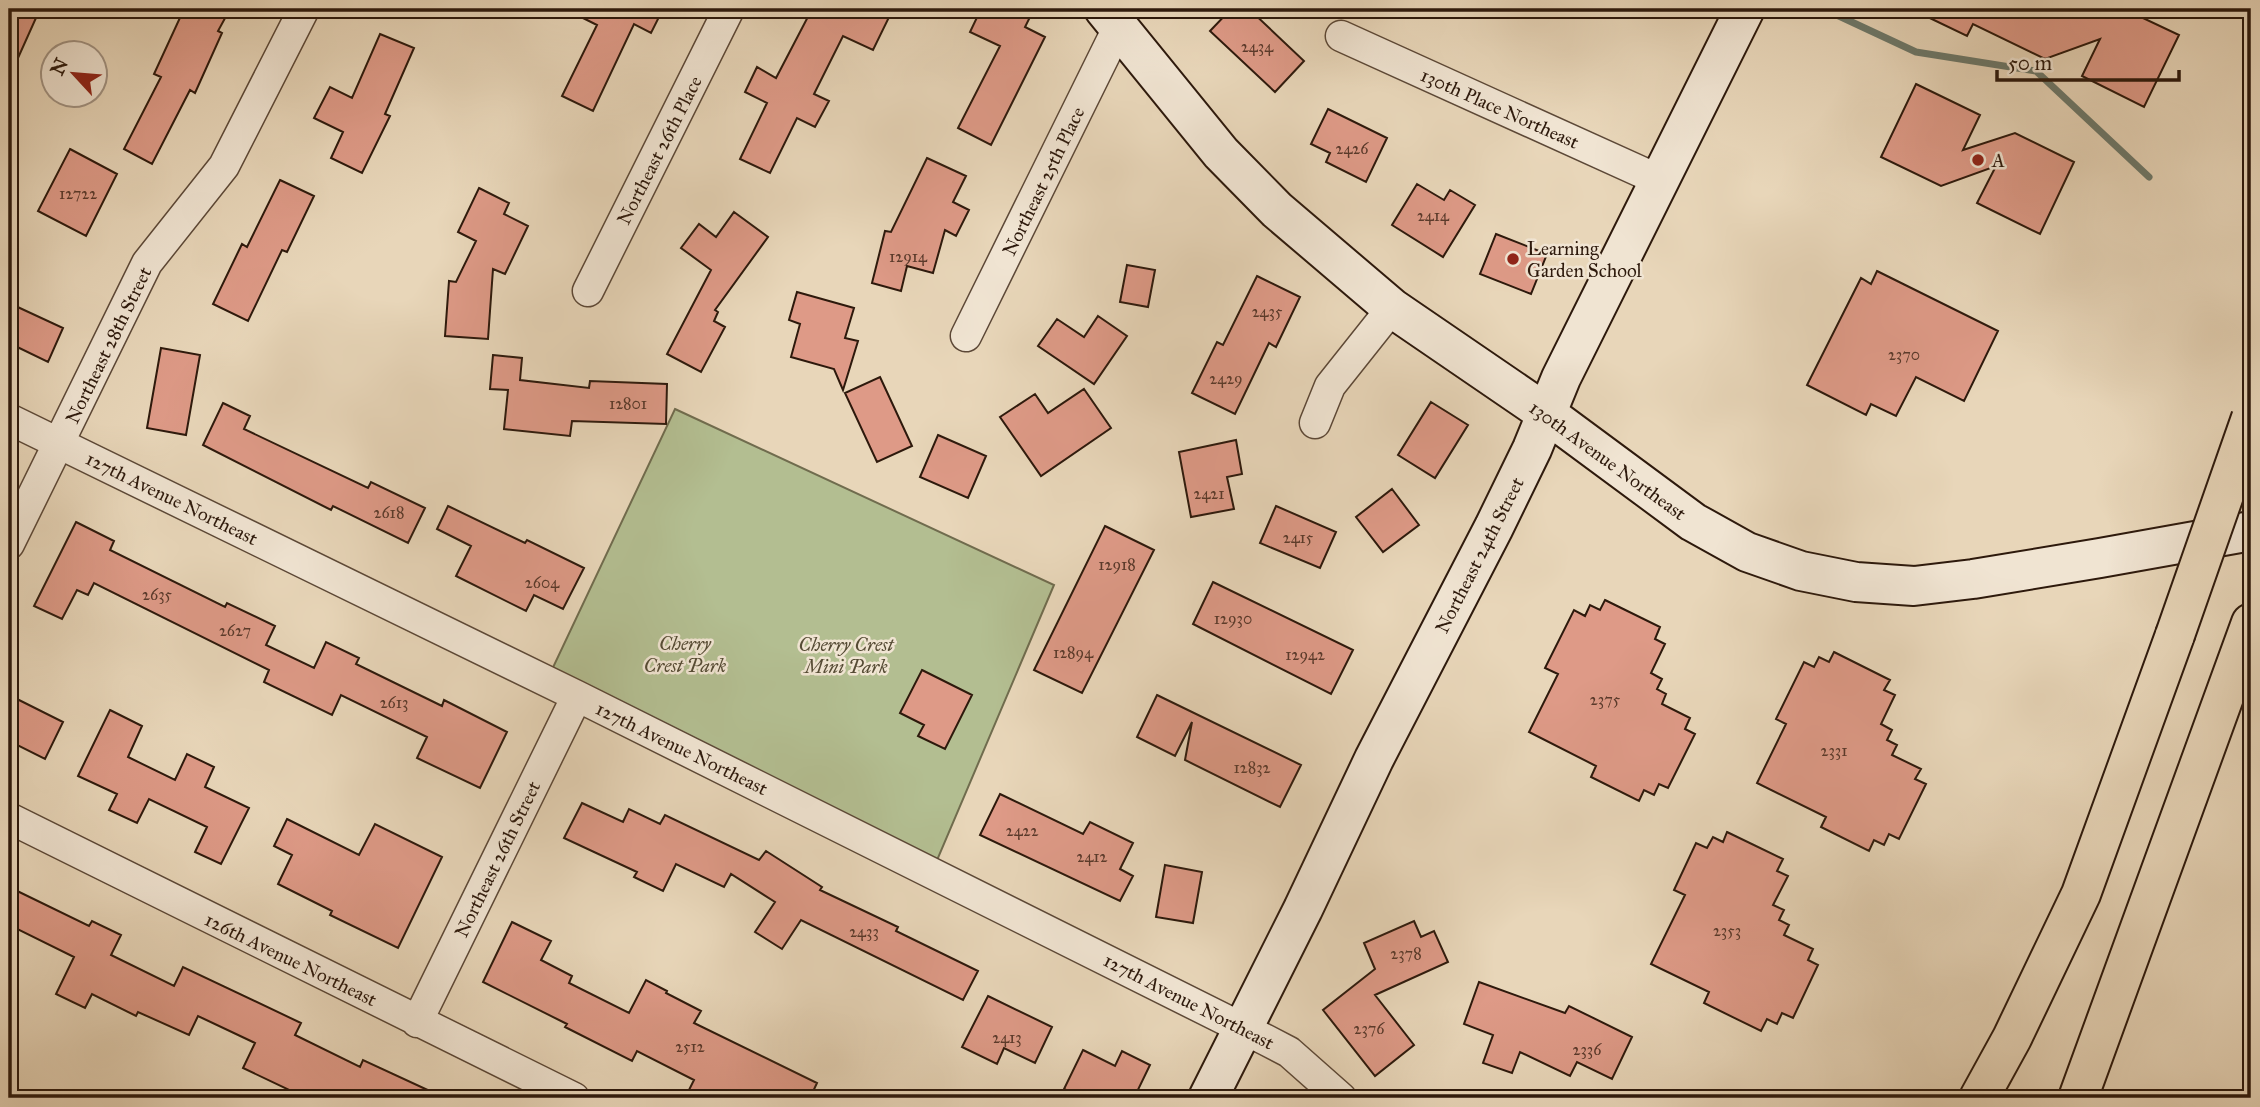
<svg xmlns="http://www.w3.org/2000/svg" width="2260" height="1107" viewBox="0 0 2260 1107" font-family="'IM FELL Great Primer',serif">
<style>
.green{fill:#b3be91;stroke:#706c4e;stroke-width:2}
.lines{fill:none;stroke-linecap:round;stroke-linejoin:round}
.stream{stroke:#6d796b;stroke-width:7}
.building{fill:#de9a87;stroke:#2d190c;stroke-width:2}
.street-casing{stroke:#5c4837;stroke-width:33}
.secondary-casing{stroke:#2d190c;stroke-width:42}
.highway-casing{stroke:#2d190c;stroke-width:42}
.street{stroke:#f0e4d2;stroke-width:30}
.secondary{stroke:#f0e4d2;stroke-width:38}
.highway{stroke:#e8d6b9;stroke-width:38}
.highway-bridge-casing{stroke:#2d190c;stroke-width:42;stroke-linecap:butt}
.highway-bridge{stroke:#e8d6b9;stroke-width:38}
.poi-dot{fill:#8f2418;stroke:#f0e4d2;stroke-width:2.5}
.labels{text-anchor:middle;stroke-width:5;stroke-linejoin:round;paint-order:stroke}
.number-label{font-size:16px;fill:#59392b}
.street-label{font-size:19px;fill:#2d190c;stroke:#f0e4d2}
.poi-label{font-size:19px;fill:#2d190c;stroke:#f0e4d2;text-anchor:start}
.park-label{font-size:19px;font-style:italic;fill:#554b34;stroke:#f0e4d2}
</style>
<rect width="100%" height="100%" fill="#e8d6b9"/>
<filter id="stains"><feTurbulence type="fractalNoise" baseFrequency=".00286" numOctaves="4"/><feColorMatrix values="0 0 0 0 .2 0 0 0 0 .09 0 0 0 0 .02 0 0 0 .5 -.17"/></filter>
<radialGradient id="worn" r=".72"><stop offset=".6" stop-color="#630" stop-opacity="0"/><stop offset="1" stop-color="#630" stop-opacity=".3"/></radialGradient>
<path class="green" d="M 675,409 L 1054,585 L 935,865 L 548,678 Z"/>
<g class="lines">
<path class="stream" d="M 1826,10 L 1916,52 L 2036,71 L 2149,177"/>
</g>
<path class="building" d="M 9,9 L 40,9 L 9,78 Z
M 184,9 L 230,9 L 218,31 L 222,33 L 195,93 L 190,90 L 152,164 L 124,149 L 161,77 L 154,74 Z
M 565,9 L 663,9 L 651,33 L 634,24 L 593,111 L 562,96 L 597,25 Z
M 812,9 L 893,9 L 873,50 L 843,36 L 814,94 L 829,101 L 815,127 L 797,118 L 770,173 L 740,159 L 767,103 L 745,92 L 757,67 L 776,78 Z
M 981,9 L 1034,9 L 1025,27 L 1045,37 L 991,145 L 958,128 L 1000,46 L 970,32 Z
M 1231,9 L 1249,9 L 1304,61 L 1275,92 L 1210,31 Z
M 1911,9 L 2089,9 L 2098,13 L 2112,9 L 2124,9 L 2179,35 L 2144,107 L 2082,76 L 2100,39 L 2045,59 L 1973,24 L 1967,36 Z
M 380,34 L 414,48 L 385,114 L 390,116 L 362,173 L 331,158 L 343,132 L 314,118 L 330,87 L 352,98 Z
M 1916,84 L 1980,115 L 1963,150 L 2015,133 L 2074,162 L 2040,234 L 1977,203 L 1996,166 L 1941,186 L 1881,157 Z
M 1328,109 L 1387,138 L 1366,182 L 1326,162 L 1330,153 L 1311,144 Z
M 70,149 L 117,174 L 86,236 L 38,211 Z
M 927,158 L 966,176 L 953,202 L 969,210 L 956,236 L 945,230 L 933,273 L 907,266 L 901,291 L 872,283 L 885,231 L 891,232 Z
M 280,180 L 314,196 L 287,252 L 282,250 L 248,321 L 213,304 L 242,244 L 247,247 Z
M 1417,184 L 1444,200 L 1450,190 L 1475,205 L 1443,257 L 1392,225 Z
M 479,188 L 509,203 L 504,214 L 528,226 L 505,274 L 493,269 L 488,339 L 445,336 L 449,281 L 456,282 L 476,241 L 458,232 Z
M 734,212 L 768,237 L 715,310 L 718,312 L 714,321 L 725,327 L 701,372 L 667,354 L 711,270 L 681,248 L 699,224 L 716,237 Z
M 1496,234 L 1547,254 L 1531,294 L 1480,274 Z
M 1127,265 L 1155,270 L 1148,307 L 1120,302 Z
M 1877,271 L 1998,331 L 1964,401 L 1916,377 L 1896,416 L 1871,404 L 1866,415 L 1807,385 L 1861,278 L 1871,284 Z
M 1257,276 L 1300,297 L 1276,347 L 1269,343 L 1235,414 L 1192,393 L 1217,342 L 1223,345 Z
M 797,292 L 854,308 L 845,338 L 858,341 L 843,390 L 834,369 L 791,357 L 800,324 L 789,320 Z
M 9,303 L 63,328 L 48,362 L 9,343 Z
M 1098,316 L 1127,336 L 1094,384 L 1038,346 L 1057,319 L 1084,337 Z
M 161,348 L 200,355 L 186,435 L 147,428 Z
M 493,355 L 522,358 L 520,380 L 589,388 L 590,381 L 667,384 L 666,424 L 572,421 L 570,436 L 504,429 L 508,390 L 490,389 Z
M 880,377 L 912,446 L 877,462 L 845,393 Z
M 1084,389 L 1111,428 L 1041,476 L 1000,417 L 1035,394 L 1048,413 Z
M 1431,402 L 1468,425 L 1435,478 L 1398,455 Z
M 223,403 L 250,416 L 244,429 L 368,488 L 371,482 L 425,508 L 408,543 L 333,506 L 331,510 L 203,445 Z
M 938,435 L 986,456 L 968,498 L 920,477 Z
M 1236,440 L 1242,474 L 1227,477 L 1234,509 L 1191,517 L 1179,452 Z
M 1392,489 L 1419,525 L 1383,552 L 1356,517 Z
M 448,506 L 525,543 L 527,540 L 584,568 L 563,609 L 534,595 L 526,611 L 456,576 L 471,546 L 437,529 Z
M 1276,506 L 1336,532 L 1320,568 L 1260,543 Z
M 76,522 L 114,541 L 110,550 L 225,607 L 227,603 L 275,626 L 266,645 L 314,668 L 326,642 L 359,658 L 356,664 L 442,706 L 444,700 L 507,732 L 480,788 L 417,758 L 427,737 L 341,695 L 332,715 L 264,682 L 269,670 L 94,583 L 88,595 L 77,590 L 62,619 L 34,606 Z
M 1105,526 L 1154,550 L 1082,693 L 1034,670 Z
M 1213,582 L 1353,650 L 1331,694 L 1193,624 Z
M 1605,600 L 1660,627 L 1655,639 L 1665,644 L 1651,673 L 1662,679 L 1657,689 L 1666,694 L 1662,704 L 1690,718 L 1685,729 L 1695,734 L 1668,788 L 1659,784 L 1654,795 L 1644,790 L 1639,801 L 1591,777 L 1596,766 L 1529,732 L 1558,674 L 1545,668 L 1574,610 L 1585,616 L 1590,605 L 1600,610 Z
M 1834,652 L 1890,680 L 1884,690 L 1895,695 L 1881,724 L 1892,730 L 1887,740 L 1897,745 L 1892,755 L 1921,769 L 1915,779 L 1926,784 L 1899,839 L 1889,834 L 1884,845 L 1874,840 L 1869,851 L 1821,827 L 1826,817 L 1757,783 L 1786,724 L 1776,719 L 1804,662 L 1814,667 L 1819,657 L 1829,662 Z
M 922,670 L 972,695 L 945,749 L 918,736 L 924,725 L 900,713 Z
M 9,695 L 63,722 L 45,759 L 9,741 Z
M 1157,695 L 1301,765 L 1280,807 L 1185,760 L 1192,722 L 1175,756 L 1137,737 Z
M 110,710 L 142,726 L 128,757 L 175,780 L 187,754 L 214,767 L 205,787 L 249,808 L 221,864 L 195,852 L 207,827 L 149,799 L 137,823 L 109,810 L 117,794 L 78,776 Z
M 1000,794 L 1083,834 L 1090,822 L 1133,843 L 1120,869 L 1133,876 L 1120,901 L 980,835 Z
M 582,803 L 623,822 L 629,809 L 660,824 L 665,815 L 759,860 L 766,851 L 822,887 L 820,890 L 898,927 L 896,931 L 978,971 L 963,1000 L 801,920 L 782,949 L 755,932 L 775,902 L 731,874 L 724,887 L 676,864 L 663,891 L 634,877 L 637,872 L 564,838 Z
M 287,819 L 359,855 L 375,824 L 442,857 L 398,948 L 330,915 L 332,911 L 278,884 L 292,855 L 274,846 Z
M 1727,832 L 1783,859 L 1777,871 L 1788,876 L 1773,905 L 1784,910 L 1779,920 L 1789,925 L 1784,935 L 1813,949 L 1808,960 L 1818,965 L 1793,1018 L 1782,1013 L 1777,1024 L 1767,1019 L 1761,1031 L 1704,1003 L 1709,992 L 1651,964 L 1685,895 L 1674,890 L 1696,843 L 1707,848 L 1713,837 L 1723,842 Z
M 1165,865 L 1202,872 L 1193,923 L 1156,917 Z
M 9,887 L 89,926 L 92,921 L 121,935 L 111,955 L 174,986 L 183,967 L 301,1023 L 295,1035 L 360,1067 L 363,1060 L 445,1098 L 306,1098 L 243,1068 L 255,1043 L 198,1016 L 189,1035 L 138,1012 L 136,1016 L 92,994 L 85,1008 L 56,994 L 74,957 L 9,925 Z
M 1414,921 L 1421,937 L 1434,931 L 1448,962 L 1375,995 L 1414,1045 L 1375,1076 L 1323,1010 L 1375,969 L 1364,943 Z
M 512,922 L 551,941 L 541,960 L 572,976 L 569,983 L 629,1013 L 646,980 L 667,991 L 666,993 L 701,1011 L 694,1023 L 817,1083 L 810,1098 L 685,1098 L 694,1080 L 637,1051 L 632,1061 L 565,1027 L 567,1024 L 483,982 Z
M 1479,982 L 1565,1013 L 1569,1006 L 1632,1037 L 1612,1079 L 1577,1062 L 1570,1076 L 1520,1052 L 1512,1073 L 1483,1063 L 1493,1035 L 1464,1024 Z
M 988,996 L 1052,1027 L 1035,1063 L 1004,1048 L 997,1064 L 962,1047 Z
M 1083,1050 L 1115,1066 L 1122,1051 L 1150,1065 L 1134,1098 L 1082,1098 L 1064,1089 Z"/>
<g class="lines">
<defs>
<path id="street" d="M 1341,36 L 1659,180
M 588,291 L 729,9
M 966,336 L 1119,26
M 9,419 L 577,696 L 1266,1040 L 1289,1052 L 1341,1098
M 1315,423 L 1330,386 L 1392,308
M 9,544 L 147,263 L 224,166 L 304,9
M 9,818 L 574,1098
M 417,1022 L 577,696"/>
<path id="secondary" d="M 1104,9 L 1221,153 L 1277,210 L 1392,308 L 1547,414 L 1693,522 L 1747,552 L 1801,571 L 1856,582 L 1914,586 L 1973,579 L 2100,558 L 2251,531
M 1208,1098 L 1303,909 L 1374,759 L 1494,527 L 1532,449 L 1561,378 L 1745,9"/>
<path id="highway" d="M 1979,1098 L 2012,1038 L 2081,894 L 2175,635
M 2078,1098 L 2251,623"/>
</defs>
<use href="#street" class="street-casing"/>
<use href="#secondary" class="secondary-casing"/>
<use href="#highway" class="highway-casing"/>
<use href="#street" class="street"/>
<use href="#secondary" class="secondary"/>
<use href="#highway" class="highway"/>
<defs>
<path id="highway-bridge" d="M 2175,635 L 2251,418"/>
</defs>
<use href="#highway-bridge" class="highway-bridge-casing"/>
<use href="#highway-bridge" class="highway-bridge"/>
</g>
<g class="poi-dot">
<circle cx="1978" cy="160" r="7"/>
<circle cx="1513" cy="259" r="7"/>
</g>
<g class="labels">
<g class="number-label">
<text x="1257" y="52">2434</text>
<text x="1352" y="154">2426</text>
<text x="78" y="199">12722</text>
<text x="1433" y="221">2414</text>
<text x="908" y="262">12914</text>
<text x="1267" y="317">2435</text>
<text x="1904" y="360">2370</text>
<text x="1226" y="384">2429</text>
<text x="628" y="409">12801</text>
<text x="1209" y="499">2421</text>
<text x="389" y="518">2618</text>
<text x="1298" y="543">2415</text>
<text x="1117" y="570">12918</text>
<text x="542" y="588">2604</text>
<text x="157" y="600">2635</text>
<text x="1233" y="624">12930</text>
<text x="235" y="636">2627</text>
<text x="1073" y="658">12894</text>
<text x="1305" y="660">12942</text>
<text x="1605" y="705">2375</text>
<text x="394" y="708">2613</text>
<text x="1834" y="756">2331</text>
<text x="1252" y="773">12832</text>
<text x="1022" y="836">2422</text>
<text x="1092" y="862">2412</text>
<text x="1727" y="936">2353</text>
<text x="864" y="937">2433</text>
<text x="1406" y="959">2378</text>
<text x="1369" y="1034">2376</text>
<text x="1007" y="1043">2413</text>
<text x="690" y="1052">2512</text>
<text x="1587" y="1055">2336</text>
</g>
<g class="street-label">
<text transform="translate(1500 108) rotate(24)" y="7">130th Place Northeast</text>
<text transform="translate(659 150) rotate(-63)" y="7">Northeast 26th Place</text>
<text transform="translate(1043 181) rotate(-64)" y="7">Northeast 25th Place</text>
<text transform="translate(108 345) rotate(-64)" y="7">Northeast 28th Street</text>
<text transform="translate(1608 460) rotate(36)" y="7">130th Avenue Northeast</text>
<text transform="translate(172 498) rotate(26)" y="7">127th Avenue Northeast</text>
<text transform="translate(1479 555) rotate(-63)" y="7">Northeast 24th Street</text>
<text transform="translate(682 748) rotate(26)" y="7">127th Avenue Northeast</text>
<text transform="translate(497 859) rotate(-64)" y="7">Northeast 26th Street</text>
<text transform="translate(291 959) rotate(26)" y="7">126th Avenue Northeast</text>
<text transform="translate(1189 1001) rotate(27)" y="7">127th Avenue Northeast</text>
</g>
<g class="poi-label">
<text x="1992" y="167">A</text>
<text x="1527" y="255">Learning<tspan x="1527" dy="22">Garden School</tspan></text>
</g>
<g class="park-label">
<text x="685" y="650">Cherry<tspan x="685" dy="22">Crest Park</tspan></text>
<text x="846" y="651">Cherry Crest<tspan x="846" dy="22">Mini Park</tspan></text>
</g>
</g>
<rect width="2260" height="1107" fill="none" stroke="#e8d6b9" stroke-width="35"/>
<rect x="10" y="10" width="2239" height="1086" fill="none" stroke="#2d190c" stroke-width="3.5"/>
<rect x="18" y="18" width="2225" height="1072" fill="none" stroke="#2d190c" stroke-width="2"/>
<g transform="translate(74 74) rotate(296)"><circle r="33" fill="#f0e4d2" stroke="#a29383" stroke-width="2"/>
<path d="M0-5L12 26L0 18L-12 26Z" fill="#8f2418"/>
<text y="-10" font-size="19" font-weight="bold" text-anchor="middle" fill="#2d190c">N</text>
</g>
<path d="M1997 70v10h182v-10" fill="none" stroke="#2d190c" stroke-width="3.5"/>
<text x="2008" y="70" font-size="21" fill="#2d190c" stroke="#f0e4d2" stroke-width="5" paint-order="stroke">50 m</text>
<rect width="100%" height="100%" filter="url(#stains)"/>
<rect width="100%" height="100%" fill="url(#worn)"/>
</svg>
